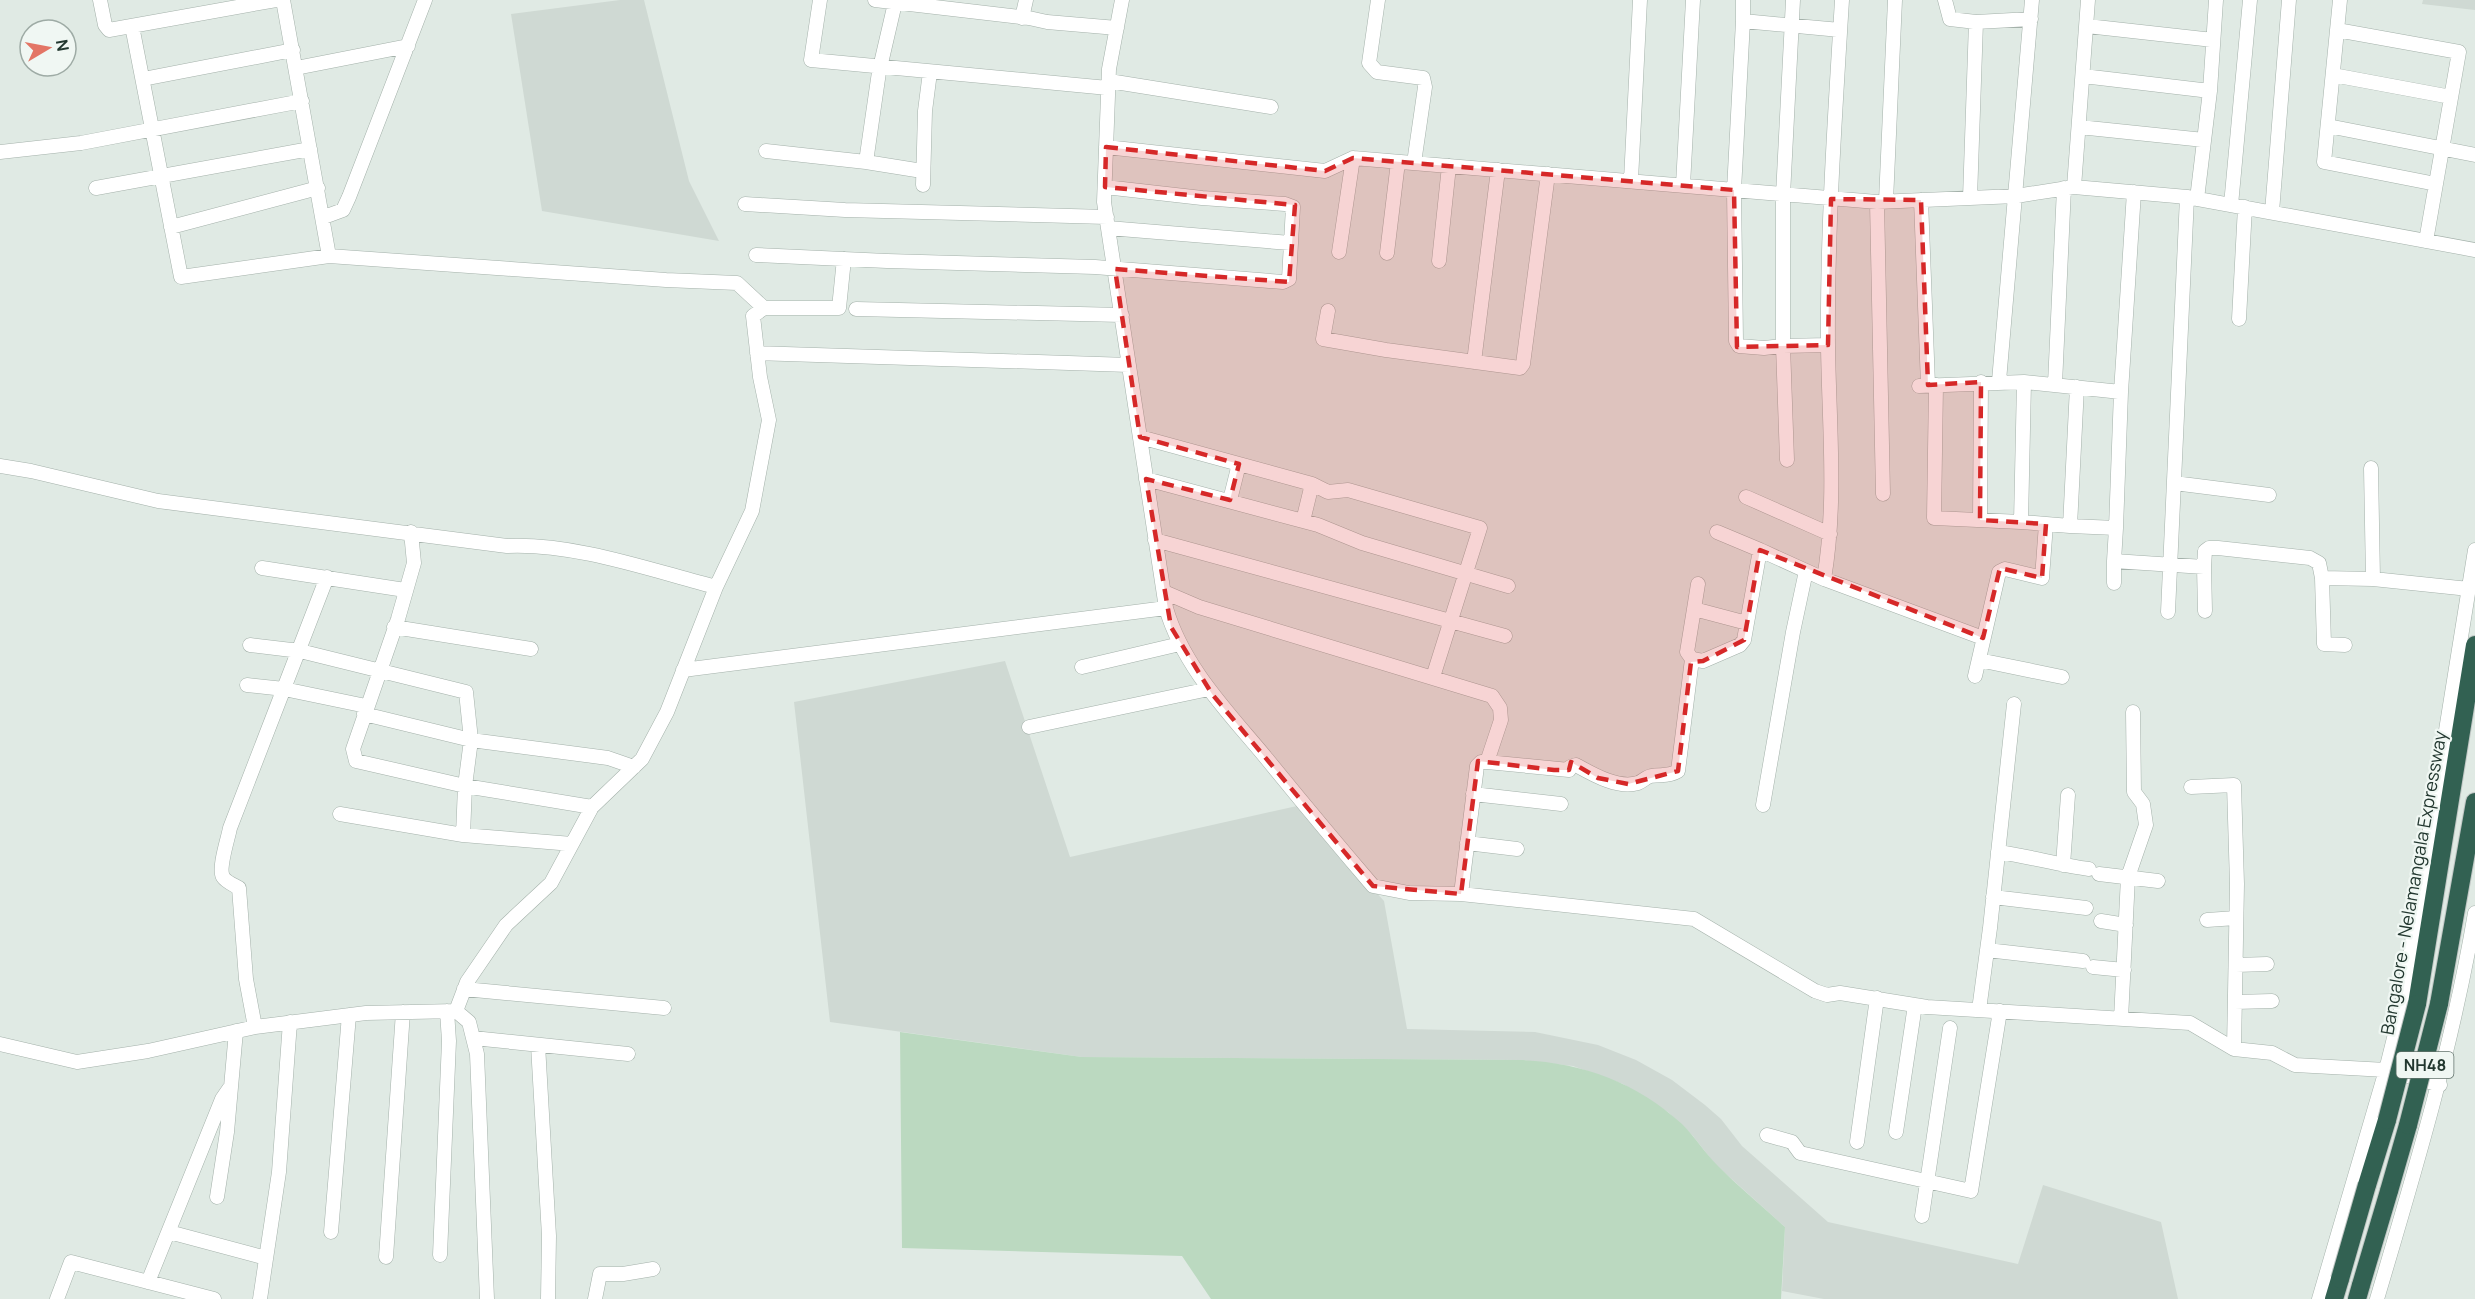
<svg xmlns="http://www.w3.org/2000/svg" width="2475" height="1299" viewBox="0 0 2475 1299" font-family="Manrope,sans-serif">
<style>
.built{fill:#cfd9d3}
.green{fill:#bbd9c0}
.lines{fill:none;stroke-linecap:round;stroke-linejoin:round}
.minor-casing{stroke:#a4b1aa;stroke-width:15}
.highway-casing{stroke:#c1c7c5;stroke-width:20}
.minor{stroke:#fff;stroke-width:14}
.highway{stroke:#326152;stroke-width:18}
.highway-bridge-casing{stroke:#c1c7c5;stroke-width:20;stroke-linecap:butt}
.highway-bridge{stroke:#326152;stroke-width:18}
.marked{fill:#d62828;fill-opacity:0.2;stroke:#d62828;stroke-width:4.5;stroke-dasharray:12 8;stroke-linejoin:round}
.labels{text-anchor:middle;stroke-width:4.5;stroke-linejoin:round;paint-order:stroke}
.shield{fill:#f0f7f3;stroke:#60716a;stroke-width:1.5}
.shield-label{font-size:16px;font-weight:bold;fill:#233830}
.street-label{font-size:18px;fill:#233830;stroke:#f0f7f3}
</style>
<rect width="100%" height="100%" fill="#e0eae4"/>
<path class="built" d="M 620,0 L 644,0 L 689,181 L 719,241 L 542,211 L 511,14 Z
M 2423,0 L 2475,0 L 2475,10 L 2422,4 Z
M 1005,661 L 1070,857 L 1297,806 L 1384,901 L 1407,1029 L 1535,1032 L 1598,1045 L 1636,1060 L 1672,1080 L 1705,1105 L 1721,1119 L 1742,1146 L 1828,1222 L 2018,1264 L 2043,1185 L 2161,1222 L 2178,1299 L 1824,1299 L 1782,1291 L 1785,1227 L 1715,1164 L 1693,1136 L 1668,1112 L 1623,1084 L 1573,1066 L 1520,1060 L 1082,1057 L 830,1022 L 794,702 Z"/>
<path class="green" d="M 900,1032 L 1082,1057 L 1520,1060 C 1580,1062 1637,1082 1682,1124 C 1695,1137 1705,1153 1718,1166 C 1739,1187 1763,1207 1785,1227 L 1781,1299 L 1211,1299 L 1182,1256 L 902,1248 Z"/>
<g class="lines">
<defs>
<path id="minor" d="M 100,0 L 105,25 L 109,30 L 276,0
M 283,0 L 329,256
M 820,0 L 811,60 L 1108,88
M 875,0 L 1029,18 L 1047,22 L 1117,28
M 1122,0 L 1109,69 L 1104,202 L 1166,608 C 1183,667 1229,713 1267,759 C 1302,802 1337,844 1373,886 L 1409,893 L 1461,894 L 1694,919 L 1815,991 L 1827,995 L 1840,993 L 1927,1007 L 2190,1023 L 2234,1049 L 2272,1053 L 2295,1065 L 2386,1070 L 2440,1085
M 1378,0 L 1369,63 L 1377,72 L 1423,78 L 1425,87 L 1414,163
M 1743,0 L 1743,21 L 1840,30
M 1945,0 L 1950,19 L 1976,22
M 2340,0 L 2324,162 L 2436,184
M 895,3 L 879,72 L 866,162 L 916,170
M 1022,18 L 1026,0
M 1743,21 L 1734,190 L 1736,341 L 1739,346 L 1764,348 L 1783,346 L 1783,195 L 1793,0
M 132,26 L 181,277 L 329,256 L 666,280 L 737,283 L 764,308
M 2087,26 L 2213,40
M 2337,30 L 2459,52 L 2426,241
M 296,68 L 408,46
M 2333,75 L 2451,97
M 2083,76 L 2210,91
M 143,79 L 293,50
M 1109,81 L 1271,107
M 2328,126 L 2475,155
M 2079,127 L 2204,140
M 1106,147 L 1325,171 L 1353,158 L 1877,202 L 2016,196 L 2074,187 L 2187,197 L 2475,250
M 766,151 L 866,162
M 0,152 L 81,143 L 302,101
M 1631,180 L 1640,0
M 923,185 L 925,111 L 930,72
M 1683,185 L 1693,0
M 2074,187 L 2088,0
M 96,188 L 310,149
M 1970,198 L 1976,22 L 2031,19
M 2197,199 L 2210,91 L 2216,0
M 1921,200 L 1928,385
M 1886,201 L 1895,0
M 1877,202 L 1883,494
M 745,204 L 845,210 L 1107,217
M 2231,205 L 2250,0
M 2272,212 L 2289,0
M 324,217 L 343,210 L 349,197 L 425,0
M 171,227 L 318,188
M 1108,228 L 1290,243
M 1339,252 L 1353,158
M 1387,253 L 1398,162
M 756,255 L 887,261 L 1095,267 L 1283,282 L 1289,279 L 1293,207 L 1285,204 L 1202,198 L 1105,187
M 1439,261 L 1449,166
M 856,309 L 1122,315
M 1328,311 L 1323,339 L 1386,350 L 1520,368 L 1523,364 L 1548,174
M 2239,319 L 2245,207
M 757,353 L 1129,365
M 1474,362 L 1498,170
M 1999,381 L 2032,0
M 2024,382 L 2021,522 L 2070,526
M 2055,384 L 2064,188
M 1936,385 L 1934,518 L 2021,522
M 1919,386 L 2024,382 L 2121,392
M 2077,387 L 2070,526 L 2116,528 L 2114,561 L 2204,567 L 2205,551 L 2209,548 L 2218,548 L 2310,558 L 2319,563 L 2322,578 L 2373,579 L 2469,589
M 1140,437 L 1312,484 L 1328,492 L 1348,490 L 1480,528 L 1433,677
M 1787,460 L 1783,346 L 1828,345
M 0,466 L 31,471 L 158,501 L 507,546 C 575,543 650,570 716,587
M 2371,468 L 2373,579
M 1146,479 L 1318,525 L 1362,543 L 1508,586
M 2174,483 L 2269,495
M 1746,497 L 1830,534
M 1230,500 L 1239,464
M 1980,520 L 1981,382
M 1303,521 L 1312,484
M 2116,528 L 2121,392 L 2134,192
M 411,532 L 414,563 L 398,619 L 353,749 L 356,761 L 465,786 L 592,807
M 1717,532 L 1760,550
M 1155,540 L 1505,636
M 2204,567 L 2205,611
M 262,568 L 405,590
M 2322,578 L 2324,644 L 2345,645
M 1824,579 L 1983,638
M 2114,583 L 2114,561
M 1164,592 L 1199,607 L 1492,696 L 1500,708 L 1501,720 L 1487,762 L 1481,762 L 1477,766 L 1461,894
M 1694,609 L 1698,584
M 2168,612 L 2187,197
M 394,627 L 531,649
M 250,645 L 300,651 L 466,692 L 471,740 L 465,786 L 463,835
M 1692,659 L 1703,661 L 1740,645 L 1744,640 L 1747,623
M 1979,660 L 2062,677
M 1082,667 L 1180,644
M 683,670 L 1166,608
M 1975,676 L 1999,572 L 2005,569 L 2042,578 L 2046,524
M 247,685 L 284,689 L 366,706
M 364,714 L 471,740 L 608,758 L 634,767
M 1029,727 L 1209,689
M 1487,762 L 1569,770 L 1570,767 L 1576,765 C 1594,775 1618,789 1638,783 C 1643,781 1646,777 1651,776 C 1661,774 1668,777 1678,771 L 1692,659 L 1687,652 L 1694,609 L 1747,623 L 1760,550 L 1824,579 C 1837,502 1829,424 1828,346 C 1827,231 1835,115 1842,0
M 2191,787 L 2234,785 L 2237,884 L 2234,1049
M 1473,794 L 1561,804
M 1763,805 L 1793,632 L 1806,571
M 340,814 L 463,835 L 572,844
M 1467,843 L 1517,849
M 1998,852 C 2029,856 2058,865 2089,869
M 2063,865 L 2068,795
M 2099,874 L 2158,881
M 1993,897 L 2086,908
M 2207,920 L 2236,918
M 2101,921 L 2126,925
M 1987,950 L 2083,961
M 2236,965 L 2267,964
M 2093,967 L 2124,970
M 464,989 L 664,1008
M 2235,1002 L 2272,1001
M 1979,1010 L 1990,928 L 2014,704
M 456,1011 L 467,982 L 506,925 L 551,883 L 592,807 L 642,759 L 667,712 L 716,587 L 752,511 L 769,420 L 760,377 L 753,316 L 764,308 L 839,308 L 844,259
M 2121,1019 L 2128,877 L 2146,825 L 2143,804 L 2134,792 L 2133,712
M 255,1027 L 246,979 L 239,888 C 234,885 226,882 223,877 C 218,868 228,839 230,828 L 327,577
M 473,1038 L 628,1054
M 0,1044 L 77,1062 L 148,1051 L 255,1027 L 366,1013 L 456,1011 L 469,1022 L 477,1054 L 487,1299
M 538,1045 L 549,1236 L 548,1299
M 1896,1132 L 1915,1005
M 1767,1135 L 1792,1142 L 1800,1153 L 1971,1191 L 2000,1011
M 1857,1142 L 1877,998
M 217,1197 L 227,1132 L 236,1031
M 1922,1216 L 1950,1028
M 169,1232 L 266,1258
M 331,1232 L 349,1015
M 440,1255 L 449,1041 L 447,1011
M 386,1257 L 403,1012
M 148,1282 L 222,1099 L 231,1086
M 57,1299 L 71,1262 L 214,1299
M 260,1299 L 279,1172 L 290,1022
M 595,1299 L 600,1274 L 623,1274 L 653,1269
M 2319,1299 L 2386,1070 L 2401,1010 L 2475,550
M 2377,1299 C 2415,1171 2453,1044 2475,913"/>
<path id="highway" d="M 2417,1004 L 2475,645
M 2439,1004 L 2475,802
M 2367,1185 L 2387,1120
M 2389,1191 L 2408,1125
M 2334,1299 L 2340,1279
M 2357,1299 L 2361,1285"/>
</defs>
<use href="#minor" class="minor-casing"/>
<use href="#highway" class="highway-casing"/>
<use href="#minor" class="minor"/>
<use href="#highway" class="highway"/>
<defs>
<path id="highway-bridge" d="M 2387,1120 L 2417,1004
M 2408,1125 L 2439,1004
M 2340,1279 L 2367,1185
M 2361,1285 L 2389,1191"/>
</defs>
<use href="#highway-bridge" class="highway-bridge-casing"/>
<use href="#highway-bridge" class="highway-bridge"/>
</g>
<path class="marked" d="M 1106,147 L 1325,171 L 1353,158 L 1734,190 L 1737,347 L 1828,345 L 1831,199 L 1921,200 L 1928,385 L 1981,382 L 1980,520 L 2046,524 L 2042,578 L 2000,568 L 1983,638 L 1760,550 L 1744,640 L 1703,661 L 1691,662 L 1678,771 L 1628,784 L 1598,778 L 1571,762 L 1569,770 L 1554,770 L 1478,761 L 1461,894 L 1373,886 L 1212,694 L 1171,627 L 1146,479 L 1230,500 L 1239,464 L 1140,437 L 1115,269 L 1289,282 L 1295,205 L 1105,187 Z"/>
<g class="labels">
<rect class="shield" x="2396.5" y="1052" width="57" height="26" rx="4.5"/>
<g class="shield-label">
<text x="2425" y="1071">NH48</text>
</g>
<g class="street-label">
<text transform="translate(2414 883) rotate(-80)" y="6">Bangalore - Nelamangala Expressway</text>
</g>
</g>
<g transform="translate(48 48) rotate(80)"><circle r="28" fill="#f0f7f3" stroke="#9eaba5" stroke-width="1.5"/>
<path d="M0-4.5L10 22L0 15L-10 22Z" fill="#e37565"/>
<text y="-9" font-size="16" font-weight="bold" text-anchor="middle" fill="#233830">N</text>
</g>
</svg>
